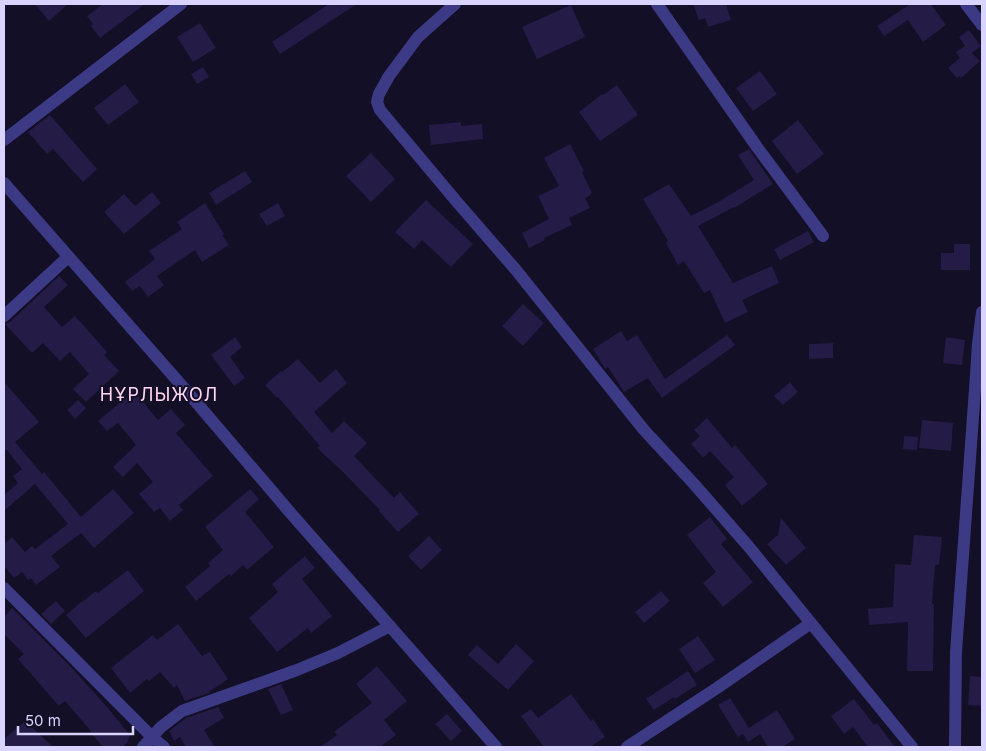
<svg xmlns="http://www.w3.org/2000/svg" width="986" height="751" viewBox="0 0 986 751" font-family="Inter,sans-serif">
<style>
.building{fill:#241b47}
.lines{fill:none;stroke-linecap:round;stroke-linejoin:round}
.minor{stroke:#3d3a85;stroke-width:12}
.labels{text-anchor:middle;stroke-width:4;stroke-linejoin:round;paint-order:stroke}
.quarter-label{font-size:18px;letter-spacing:1px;fill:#ffd6f0;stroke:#130f26}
</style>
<rect width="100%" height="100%" fill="#130f26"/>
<path class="building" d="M 35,4 L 68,4 L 49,21 Z
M 103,4 L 145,4 L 100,38 L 91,26 L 93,24 L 87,16 Z
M 329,4 L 357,4 L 280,54 L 272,42 Z
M 693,4 L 726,4 L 731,20 L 708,27 L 705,18 L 699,20 Z
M 910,4 L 931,4 L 946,25 L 923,42 L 908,20 L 884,36 L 877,26 Z
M 571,5 L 585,37 L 537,59 L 522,27 Z
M 200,23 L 216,48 L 193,62 L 177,37 Z
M 969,30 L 981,46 L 972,53 L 980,61 L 961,78 L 959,76 L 957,78 L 948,68 L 960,58 L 956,52 L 965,46 L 959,37 Z
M 203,67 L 209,77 L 197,84 L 191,74 Z
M 760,71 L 777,94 L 753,111 L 736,88 Z
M 125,84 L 139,102 L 108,125 L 94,108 Z
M 617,85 L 638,115 L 600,141 L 579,112 L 602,94 L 603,95 Z
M 50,115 L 97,169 L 83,182 L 53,149 L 47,154 L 28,132 Z
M 798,120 L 824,154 L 797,174 L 772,141 Z
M 461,122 L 461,126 L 482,124 L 483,139 L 431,145 L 429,125 Z
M 570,144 L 584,171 L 582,172 L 592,193 L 590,194 L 591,195 L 585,198 L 590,208 L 569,218 L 572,225 L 544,238 L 545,240 L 529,248 L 522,233 L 549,219 L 538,196 L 559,186 L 544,158 Z
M 749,149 L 773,184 L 734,208 L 734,207 L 698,226 L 733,283 L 772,266 L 779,283 L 742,300 L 748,312 L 725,323 L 710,290 L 704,293 L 684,261 L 678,265 L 666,243 L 668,241 L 643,199 L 669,184 L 691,216 L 720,201 L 754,180 L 738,155 Z
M 371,153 L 395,179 L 371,202 L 346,176 Z
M 245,171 L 252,182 L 216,205 L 209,193 Z
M 152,192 L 161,203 L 124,234 L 104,212 L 124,194 L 135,206 Z
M 426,200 L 473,244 L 451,267 L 422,240 L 414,249 L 395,232 Z
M 205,203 L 224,234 L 222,235 L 229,245 L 202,262 L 195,250 L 157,276 L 164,285 L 148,297 L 140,286 L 132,291 L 125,282 L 155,259 L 149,251 L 182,229 L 177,222 Z
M 278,203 L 285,216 L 267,226 L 259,214 Z
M 808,231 L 814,242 L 780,260 L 774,249 Z
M 954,244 L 970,244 L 970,270 L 941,270 L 941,253 L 954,253 Z
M 59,276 L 68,285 L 44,307 L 62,327 L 75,316 L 107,352 L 104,355 L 119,371 L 86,402 L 73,389 L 89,374 L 70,352 L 60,361 L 43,343 L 32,353 L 5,324 L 10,322 Z
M 523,304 L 544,323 L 523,346 L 502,326 Z
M 621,331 L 627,341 L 637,335 L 665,379 L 727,335 L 735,345 L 662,398 L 648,378 L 624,392 L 608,367 L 605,369 L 593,349 Z
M 235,337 L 242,347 L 230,357 L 245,378 L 234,386 L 211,355 Z
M 946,337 L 965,340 L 962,365 L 943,363 Z
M 833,343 L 833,358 L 809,359 L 809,344 Z
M 298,359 L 320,383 L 336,369 L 347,383 L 314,412 L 332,433 L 344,421 L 367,443 L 354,456 L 394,498 L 400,492 L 419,514 L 398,532 L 379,511 L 380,510 L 341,470 L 317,448 L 320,446 L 278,397 L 277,398 L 265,385 L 281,371 L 282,372 Z
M 4,382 L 39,422 L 15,442 L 42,474 L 44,472 L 81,517 L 113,489 L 134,513 L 94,548 L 81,533 L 51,556 L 60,567 L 36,585 L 31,578 L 28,580 L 22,572 L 14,578 L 4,566 L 4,544 L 12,537 L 25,552 L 32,546 L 35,549 L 68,524 L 35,484 L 4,511 L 4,495 L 18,483 L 13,476 L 22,469 L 6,449 L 4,452 Z
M 790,382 L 798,392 L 783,405 L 774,396 Z
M 134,391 L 158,420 L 171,409 L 185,425 L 176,433 L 213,476 L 179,505 L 183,510 L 170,521 L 160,508 L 154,512 L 139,494 L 153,482 L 137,463 L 123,477 L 113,467 L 136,445 L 118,423 L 107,431 L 98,421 Z
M 78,400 L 86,408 L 75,419 L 67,410 Z
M 707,418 L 732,448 L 735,445 L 768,484 L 742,506 L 725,485 L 734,477 L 710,451 L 703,458 L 691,444 L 700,436 L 694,430 Z
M 922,420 L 953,423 L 951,451 L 919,448 Z
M 904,436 L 918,437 L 917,450 L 903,449 Z
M 250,489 L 259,499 L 245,512 L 274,547 L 247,570 L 243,565 L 231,576 L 229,574 L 196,601 L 185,587 L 210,566 L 208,563 L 223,550 L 205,527 Z
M 710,517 L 727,539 L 721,544 L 753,582 L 723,607 L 703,583 L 716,572 L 687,535 Z
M 781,518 L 806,548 L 786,565 L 767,544 L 778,535 Z
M 914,535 L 942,537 L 939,565 L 935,565 L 932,604 L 934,604 L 933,671 L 907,671 L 908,622 L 869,625 L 868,609 L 893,607 L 895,564 L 911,565 Z
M 429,536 L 442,550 L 421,570 L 408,556 Z
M 305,556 L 315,568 L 302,579 L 332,616 L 311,633 L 308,628 L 277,652 L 249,618 L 278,592 L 272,584 Z
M 128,570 L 144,591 L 86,638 L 66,615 L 81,602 L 82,602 L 96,591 L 98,593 Z
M 661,591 L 670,601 L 644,623 L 635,612 Z
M 56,601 L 65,611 L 51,624 L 41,614 Z
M 12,608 L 71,667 L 107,707 L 130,735 L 127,743 L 122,747 L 103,747 L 90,732 L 91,731 L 65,701 L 59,706 L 18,659 L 24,654 L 4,634 L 4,617 Z
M 178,624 L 202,656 L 210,652 L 228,679 L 209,692 L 209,693 L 185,701 L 177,685 L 174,688 L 160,672 L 149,681 L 147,679 L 130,693 L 111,668 L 153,635 L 157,640 Z
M 698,636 L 715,660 L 695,673 L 679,649 Z
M 516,644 L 534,661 L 508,690 L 468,655 L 477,645 L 498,664 Z
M 377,666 L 407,701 L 384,720 L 396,735 L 380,747 L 320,747 L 337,735 L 334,732 L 372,703 L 356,684 Z
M 688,671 L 697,685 L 675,699 L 674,697 L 654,710 L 646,699 Z
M 970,676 L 982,677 L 982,706 L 968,705 Z
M 281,684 L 293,710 L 281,715 L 268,689 Z
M 571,694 L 591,721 L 593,719 L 605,737 L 590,747 L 544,747 L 521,716 L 531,709 L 538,718 Z
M 730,698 L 749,728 L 777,710 L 795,739 L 782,747 L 768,747 L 760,734 L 748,742 L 743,734 L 738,737 L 718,705 Z
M 854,699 L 874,725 L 877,723 L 895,747 L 868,747 L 853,727 L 844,734 L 831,716 Z
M 218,707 L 224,718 L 204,730 L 215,747 L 186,747 L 180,737 L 174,741 L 169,731 L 186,718 Z
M 447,714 L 462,731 L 451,741 L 435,724 Z
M 25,721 L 53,747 L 4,747 L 4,739 Z"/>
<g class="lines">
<path class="minor" d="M 455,4 L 418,37 L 389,76 L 379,94 L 377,102 L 380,110 L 457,202 L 516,270 L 644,430 L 694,484 L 749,547 L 912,747
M 657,4 L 757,147 L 823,236
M 966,4 L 982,25
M 4,140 L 181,4
M 4,183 L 190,395 L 288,510 L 496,747
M 4,316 L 68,257
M 4,588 L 152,737 L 164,747
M 143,747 L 161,727 L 182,711 L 297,670 L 338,653 L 390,626
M 627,747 L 717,688 L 811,623
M 955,747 L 956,652 L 975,389 L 978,344 L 982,312"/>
</g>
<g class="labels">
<g class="quarter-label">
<text x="159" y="401">НҰРЛЫЖОЛ</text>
</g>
</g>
<rect width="986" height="751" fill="none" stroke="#d9d4ff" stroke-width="10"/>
<path d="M18 726v8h115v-8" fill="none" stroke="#d9d4ff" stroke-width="2.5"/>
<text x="25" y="726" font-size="15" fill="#d9d4ff" stroke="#130f26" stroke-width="4" paint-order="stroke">50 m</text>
</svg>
